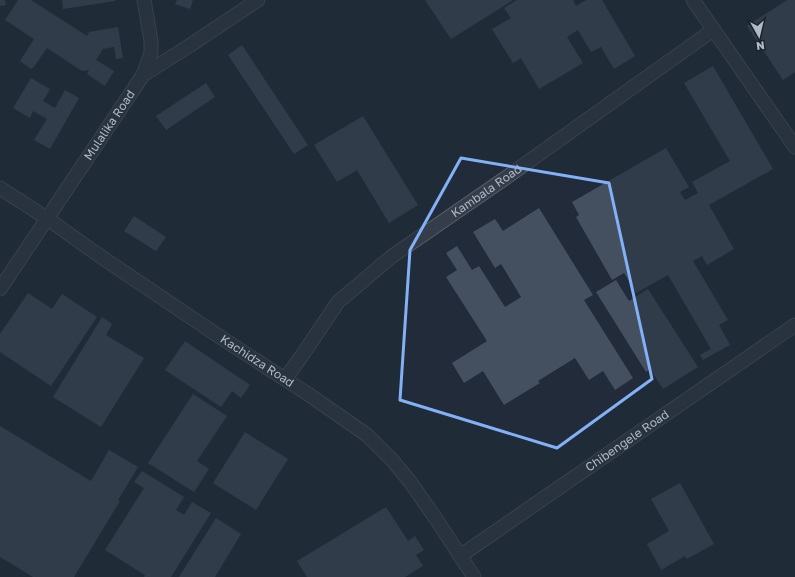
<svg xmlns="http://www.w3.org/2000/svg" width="795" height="577" viewBox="0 0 795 577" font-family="'Golos Text',sans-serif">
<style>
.building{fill:#445060}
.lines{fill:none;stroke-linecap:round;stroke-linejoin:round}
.minor-casing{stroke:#525b67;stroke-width:15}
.minor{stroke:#343d49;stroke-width:13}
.marked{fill:none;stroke:#82b1f8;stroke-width:3;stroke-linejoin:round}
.labels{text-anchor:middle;stroke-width:3;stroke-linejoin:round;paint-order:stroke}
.street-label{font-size:12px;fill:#afb8c5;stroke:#1a222e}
</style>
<rect width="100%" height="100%" fill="#212b39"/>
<path class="building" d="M 0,0 L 5,0 L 6,5 L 0,6 Z
M 18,0 L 31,0 L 87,36 L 89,32 L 118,27 L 123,58 L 116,59 L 114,47 L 103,49 L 96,60 L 114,71 L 105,86 L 87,74 L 89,70 L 82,71 L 47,48 L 33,68 L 31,69 L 20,61 L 34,39 L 5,20 Z
M 62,0 L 115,0 L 115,1 L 63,9 Z
M 177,0 L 193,0 L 190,9 L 175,4 Z
M 425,0 L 513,0 L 451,39 Z
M 517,0 L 573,0 L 576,6 L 586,0 L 602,0 L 635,56 L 614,69 L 601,47 L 591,52 L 578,30 L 567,37 L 583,63 L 539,89 L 521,58 L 513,63 L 492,29 L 511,18 L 504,8 Z
M 787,0 L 795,0 L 795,72 L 783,80 L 747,26 Z
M 242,45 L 308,145 L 294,154 L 228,55 Z
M 713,66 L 773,169 L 709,205 L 734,249 L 707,265 L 702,256 L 693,261 L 728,320 L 719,325 L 730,345 L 703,360 L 700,355 L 711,349 L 668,275 L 636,293 L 624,273 L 612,280 L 576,217 L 579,215 L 572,202 L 666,148 L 689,187 L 680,192 L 685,200 L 698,193 L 692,182 L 730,161 L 684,83 Z
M 31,78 L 50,89 L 43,101 L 55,108 L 65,90 L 79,98 L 50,149 L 34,140 L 47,119 L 33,111 L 30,118 L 13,108 Z
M 206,83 L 215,97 L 166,130 L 156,116 Z
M 363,116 L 418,205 L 389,223 L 357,170 L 337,182 L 314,145 Z
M 539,208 L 593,295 L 584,300 L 633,378 L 615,390 L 603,371 L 589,380 L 575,358 L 538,381 L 540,383 L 504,405 L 483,371 L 464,383 L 452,363 L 487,341 L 446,277 L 457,270 L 446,253 L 457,246 L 472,270 L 479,266 L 505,307 L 521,297 L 501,264 L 495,268 L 473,232 L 495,219 L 503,231 Z
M 134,216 L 166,237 L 156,251 L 124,231 Z
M 616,280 L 629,301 L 648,289 L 698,367 L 663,389 L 650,369 L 646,372 L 596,292 Z
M 28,293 L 52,309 L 62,294 L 97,317 L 51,386 L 0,352 L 0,334 Z
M 102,317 L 112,324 L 106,335 L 144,358 L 101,427 L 53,397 Z
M 185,341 L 250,385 L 241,398 L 232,391 L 221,407 L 165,370 Z
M 193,394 L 227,416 L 197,461 L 209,469 L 194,492 L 148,463 Z
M 0,426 L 91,481 L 109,450 L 138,467 L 118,500 L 120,501 L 74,577 L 33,577 L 0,557 Z
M 245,432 L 288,459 L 256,510 L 213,483 Z
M 142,471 L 184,497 L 176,510 L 184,515 L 192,502 L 211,513 L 171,577 L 144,577 L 145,575 L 105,550 L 144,488 L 134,482 Z
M 680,483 L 714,544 L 687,559 L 685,556 L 661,570 L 647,544 L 669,531 L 651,499 Z
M 386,507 L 408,541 L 415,536 L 424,550 L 416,555 L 423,566 L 405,577 L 307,577 L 297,561 Z
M 216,518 L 241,534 L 215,577 L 179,577 Z"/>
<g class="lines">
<defs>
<g id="minor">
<path d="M 693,0 L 795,147"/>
<path d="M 143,75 L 151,53 L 151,41 L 144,0"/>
<path id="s1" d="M 0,188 L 48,219 L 97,254 L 220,337 L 308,394 L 367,435 L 393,461 L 411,483 L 436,519 L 474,577"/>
<path id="s2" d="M 0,289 L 143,75 L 189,46 L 258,0"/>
<path id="s3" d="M 285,379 L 301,357 L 338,302 L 391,257 L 504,179 L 713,30"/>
<path id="s4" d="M 460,556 L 795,325"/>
</g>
</defs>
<use href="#minor" class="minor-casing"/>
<use href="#minor" class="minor"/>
</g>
<path d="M0 0H795V577H0ZM 461,158 L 609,183 L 652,379 L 557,448 L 400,400 L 410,250 Z" fill="#212b39" fill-opacity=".55" fill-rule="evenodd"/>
<path class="marked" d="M 461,158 L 609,183 L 652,379 L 557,448 L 400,400 L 410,250 Z"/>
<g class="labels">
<g class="street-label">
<text dy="4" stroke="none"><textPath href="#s2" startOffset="197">Mulalika Road</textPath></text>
<text dy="4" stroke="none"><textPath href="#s3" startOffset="279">Kambala Road</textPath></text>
<text dy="4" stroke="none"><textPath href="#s1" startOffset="310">Kachidza Road</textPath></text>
<text dy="4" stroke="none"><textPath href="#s4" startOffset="203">Chibengele Road</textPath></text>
</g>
</g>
<g transform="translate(759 36) rotate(172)" stroke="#1a222e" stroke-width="3" paint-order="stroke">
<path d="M0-3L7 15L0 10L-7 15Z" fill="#afb8c5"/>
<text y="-6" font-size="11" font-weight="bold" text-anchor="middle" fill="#afb8c5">N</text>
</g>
</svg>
